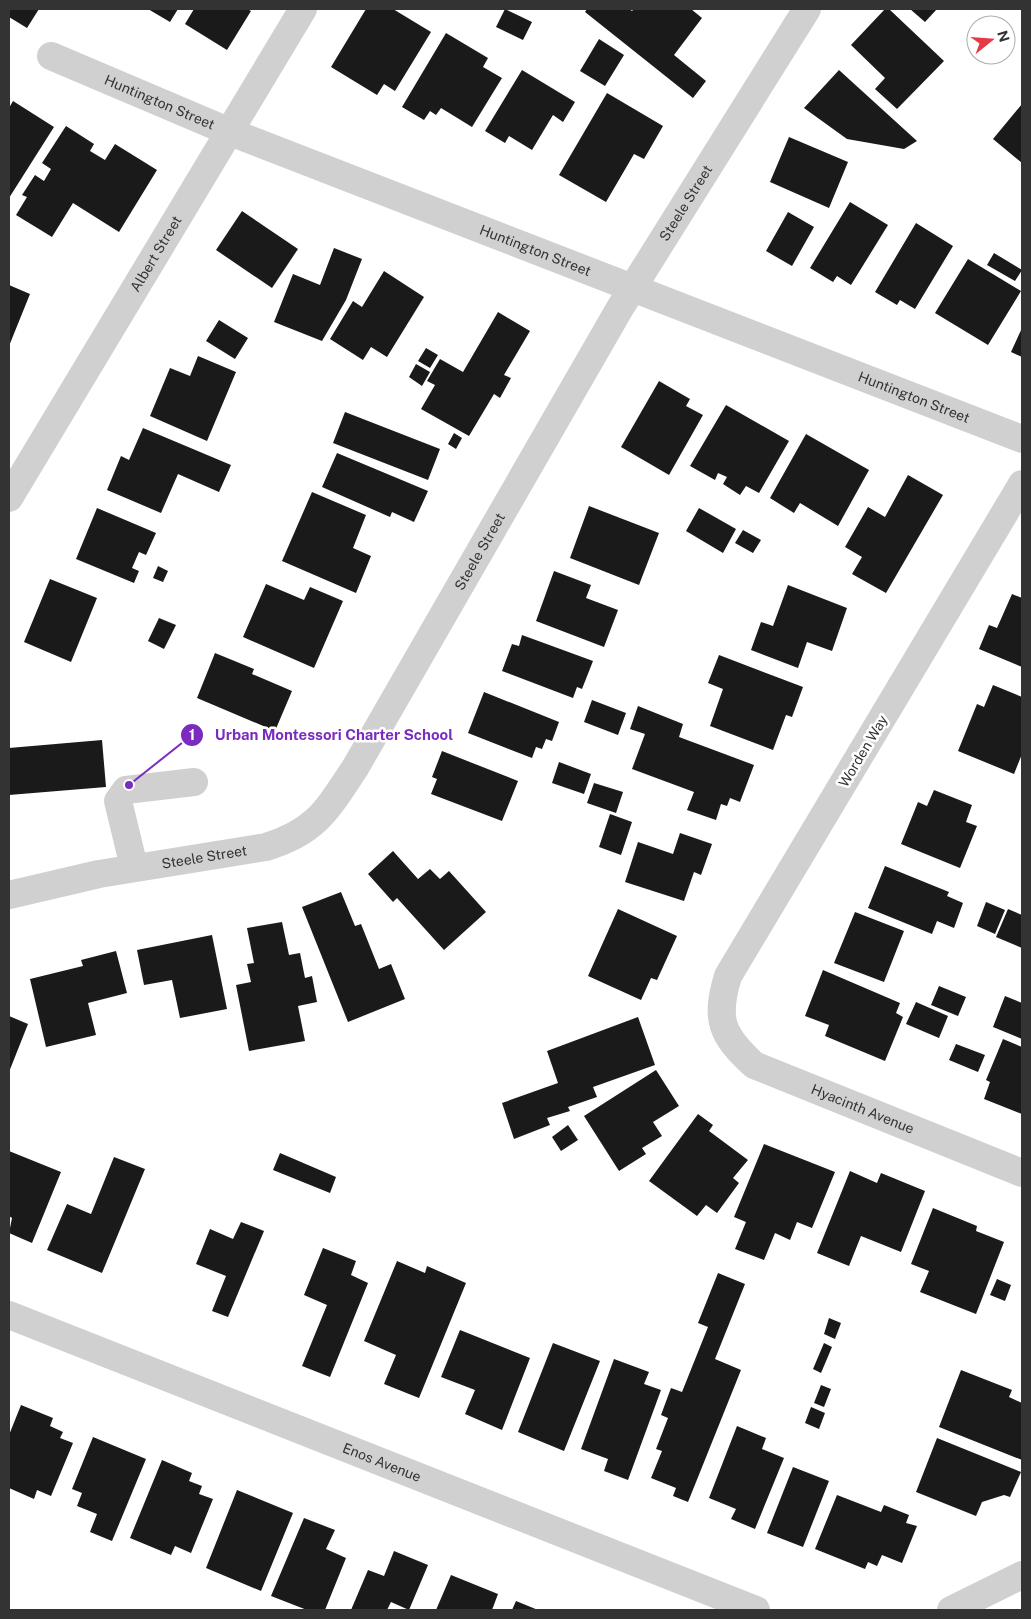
<svg xmlns="http://www.w3.org/2000/svg" width="1031" height="1619" viewBox="0 0 1031 1619" font-family="'Public Sans',sans-serif">
<style>
.building{fill:#1a1a1a}
.lines{fill:none;stroke-linecap:round;stroke-linejoin:round}
.minor{stroke:#d0d0d0;stroke-width:28}
.labels{text-anchor:middle;stroke-width:5;stroke-linejoin:round;paint-order:stroke}
.street-label{font-size:14px;fill:#333;stroke:#fff}
.leader{fill:none;stroke:#7b2cbf;stroke-width:2}
.callout-dot{fill:#7b2cbf;stroke:#fff;stroke-width:2}
.mark-label{font-size:15px;text-anchor:middle;font-weight:bold;fill:#fff}
.callout-label{font-size:15px;text-anchor:middle;font-weight:bold;fill:#7b2cbf;stroke:#fff;stroke-width:5;stroke-linejoin:round;paint-order:stroke}
</style>
<rect width="100%" height="100%" fill="#fff"/>
<path class="building" d="M 9,9 L 39,9 L 27,28 L 9,17 Z
M 148,9 L 178,9 L 170,22 Z
M 194,9 L 247,9 L 251,11 L 227,50 L 185,24 Z
M 366,9 L 393,9 L 431,32 L 395,91 L 384,84 L 377,95 L 331,67 Z
M 505,9 L 532,22 L 523,40 L 496,27 Z
M 587,9 L 629,9 L 632,11 L 634,9 L 691,9 L 702,18 L 674,55 L 706,81 L 693,98 L 585,12 Z
M 885,9 L 889,9 L 944,61 L 897,109 L 875,89 L 885,78 L 851,45 Z
M 910,9 L 937,9 L 925,22 Z
M 446,33 L 488,58 L 483,67 L 502,78 L 472,127 L 441,108 L 436,115 L 430,111 L 424,120 L 402,107 Z
M 599,39 L 624,55 L 605,86 L 580,71 Z
M 522,70 L 575,102 L 563,122 L 553,115 L 532,150 L 509,136 L 505,143 L 485,131 Z
M 839,70 L 917,141 L 904,149 L 847,139 L 804,108 Z
M 607,93 L 663,126 L 644,159 L 634,154 L 606,202 L 559,175 Z
M 13,101 L 54,127 L 9,198 L 9,108 Z
M 1022,104 L 1022,163 L 993,139 Z
M 66,126 L 94,144 L 90,151 L 105,160 L 115,144 L 157,170 L 119,232 L 73,203 L 52,237 L 16,215 L 27,197 L 22,195 L 35,175 L 44,181 L 51,169 L 42,163 Z
M 789,137 L 848,162 L 829,208 L 770,182 Z
M 850,202 L 888,225 L 851,285 L 837,276 L 833,282 L 810,268 Z
M 242,211 L 298,249 L 272,288 L 216,250 Z
M 788,212 L 814,227 L 792,266 L 766,251 Z
M 916,223 L 953,246 L 915,309 L 900,300 L 897,305 L 875,292 Z
M 334,248 L 362,259 L 346,300 L 322,341 L 274,322 L 293,274 L 320,285 Z
M 994,253 L 1022,270 L 1015,281 L 987,265 Z
M 968,259 L 1021,291 L 988,345 L 935,313 Z
M 384,271 L 424,297 L 387,357 L 371,347 L 363,360 L 330,339 L 353,301 L 362,307 Z
M 9,285 L 30,294 L 9,346 Z
M 498,312 L 530,331 L 504,375 L 511,378 L 500,398 L 494,394 L 469,436 L 421,409 L 435,385 L 427,381 L 440,359 L 463,372 Z
M 219,320 L 248,338 L 235,359 L 206,341 Z
M 1022,328 L 1022,357 L 1011,352 Z
M 426,348 L 438,355 L 430,368 L 418,361 Z
M 198,356 L 236,372 L 207,441 L 150,416 L 170,368 L 190,376 Z
M 416,364 L 430,372 L 422,386 L 409,377 Z
M 659,381 L 690,399 L 686,406 L 703,415 L 669,475 L 621,447 Z
M 726,405 L 789,441 L 759,493 L 746,486 L 740,495 L 723,484 L 727,477 L 718,473 L 715,480 L 690,466 Z
M 345,412 L 440,449 L 428,480 L 333,443 Z
M 143,428 L 231,465 L 219,492 L 178,474 L 161,513 L 107,490 L 121,456 L 129,460 Z
M 454,433 L 462,438 L 456,449 L 448,444 Z
M 806,434 L 869,470 L 838,526 L 800,503 L 794,513 L 770,498 Z
M 337,453 L 428,491 L 414,522 L 392,512 L 390,517 L 322,487 Z
M 908,475 L 943,495 L 886,593 L 852,574 L 862,557 L 845,547 L 868,507 L 885,517 Z
M 312,492 L 366,515 L 353,548 L 371,556 L 356,593 L 282,561 Z
M 589,506 L 659,533 L 639,585 L 570,558 Z
M 97,508 L 156,533 L 146,555 L 139,552 L 132,568 L 139,571 L 134,583 L 76,559 Z
M 699,508 L 736,529 L 723,553 L 686,531 Z
M 743,530 L 761,540 L 753,553 L 735,543 Z
M 158,566 L 168,571 L 163,582 L 153,578 Z
M 554,571 L 591,585 L 586,598 L 618,610 L 604,647 L 536,621 Z
M 50,579 L 97,598 L 71,662 L 24,642 Z
M 266,584 L 304,600 L 310,587 L 343,601 L 314,668 L 243,637 Z
M 788,585 L 847,608 L 832,651 L 807,642 L 798,668 L 751,650 L 761,622 L 773,626 Z
M 1012,594 L 1022,598 L 1022,667 L 979,649 L 989,625 L 997,628 Z
M 159,618 L 176,625 L 164,649 L 148,641 Z
M 522,635 L 593,661 L 582,689 L 577,687 L 573,698 L 502,671 L 512,644 L 519,646 Z
M 215,653 L 254,669 L 252,674 L 292,691 L 275,731 L 197,698 Z
M 719,655 L 803,687 L 792,717 L 786,715 L 773,750 L 710,726 L 723,689 L 708,683 Z
M 993,685 L 1022,697 L 1022,754 L 1014,774 L 958,751 L 977,704 L 984,707 Z
M 484,692 L 559,722 L 552,741 L 546,739 L 542,749 L 536,747 L 532,758 L 468,733 Z
M 592,700 L 626,713 L 618,735 L 584,722 Z
M 638,706 L 683,724 L 679,737 L 754,765 L 740,802 L 730,798 L 727,806 L 721,804 L 716,820 L 687,810 L 694,792 L 632,769 L 645,734 L 630,729 Z
M 102,740 L 106,787 L 9,795 L 9,748 Z
M 442,751 L 518,781 L 502,821 L 431,794 L 437,779 L 432,777 Z
M 559,762 L 591,774 L 584,794 L 552,783 Z
M 594,783 L 623,792 L 616,813 L 587,803 Z
M 934,790 L 972,805 L 966,822 L 977,826 L 960,868 L 901,844 L 918,802 L 927,806 Z
M 610,814 L 632,822 L 621,855 L 599,847 Z
M 680,833 L 712,844 L 701,875 L 694,872 L 684,901 L 625,882 L 638,842 L 673,854 Z
M 393,851 L 418,879 L 430,869 L 440,879 L 449,871 L 486,912 L 444,950 L 397,898 L 393,902 L 368,874 Z
M 885,866 L 949,892 L 947,896 L 963,903 L 954,928 L 937,921 L 932,934 L 868,908 Z
M 341,892 L 355,926 L 361,924 L 379,969 L 391,964 L 405,999 L 348,1022 L 302,907 Z
M 986,902 L 1005,910 L 995,934 L 977,926 Z
M 618,909 L 677,936 L 657,980 L 651,978 L 641,1000 L 588,976 Z
M 1008,909 L 1022,915 L 1022,948 L 996,937 Z
M 855,912 L 904,931 L 884,982 L 834,963 Z
M 282,922 L 289,955 L 300,953 L 305,978 L 312,976 L 317,1002 L 298,1006 L 305,1041 L 249,1051 L 236,985 L 251,982 L 247,964 L 254,963 L 247,928 Z
M 212,935 L 227,1009 L 180,1018 L 172,980 L 144,985 L 137,950 Z
M 116,951 L 127,993 L 88,1003 L 96,1035 L 46,1047 L 30,979 L 83,966 L 81,960 Z
M 823,970 L 900,1003 L 896,1013 L 903,1017 L 885,1061 L 825,1036 L 829,1025 L 805,1016 Z
M 939,986 L 966,997 L 958,1016 L 931,1005 Z
M 1005,996 L 1022,1003 L 1022,1039 L 993,1027 Z
M 916,1002 L 948,1016 L 939,1038 L 906,1024 Z
M 9,1016 L 28,1024 L 9,1072 Z
M 638,1017 L 655,1065 L 593,1087 L 597,1097 L 568,1107 L 570,1111 L 547,1118 L 550,1125 L 514,1139 L 502,1103 L 558,1083 L 547,1051 Z
M 1003,1039 L 1022,1047 L 1022,1114 L 984,1099 L 990,1082 L 986,1080 Z
M 956,1044 L 985,1055 L 978,1072 L 949,1060 Z
M 656,1070 L 679,1106 L 653,1122 L 662,1136 L 642,1148 L 646,1154 L 619,1171 L 584,1116 Z
M 698,1114 L 713,1125 L 709,1131 L 748,1160 L 733,1178 L 739,1183 L 717,1213 L 706,1205 L 697,1216 L 649,1181 Z
M 568,1125 L 578,1140 L 561,1151 L 552,1137 Z
M 764,1144 L 835,1172 L 812,1228 L 797,1222 L 790,1240 L 775,1233 L 764,1260 L 735,1249 L 746,1222 L 734,1217 Z
M 9,1151 L 61,1172 L 32,1243 L 9,1233 L 12,1218 L 9,1216 Z
M 280,1153 L 336,1177 L 330,1193 L 273,1170 Z
M 114,1157 L 145,1169 L 102,1273 L 47,1250 L 67,1204 L 91,1214 Z
M 850,1171 L 877,1183 L 881,1173 L 925,1191 L 901,1252 L 861,1236 L 849,1266 L 817,1253 Z
M 933,1208 L 977,1226 L 976,1231 L 1004,1242 L 976,1314 L 920,1292 L 929,1271 L 911,1264 Z
M 241,1222 L 264,1231 L 228,1317 L 212,1311 L 226,1276 L 196,1264 L 210,1229 L 233,1239 Z
M 323,1248 L 356,1261 L 351,1275 L 368,1283 L 330,1377 L 302,1366 L 327,1305 L 304,1295 Z
M 397,1261 L 425,1273 L 427,1266 L 466,1283 L 419,1398 L 384,1384 L 396,1355 L 364,1341 Z
M 718,1273 L 745,1284 L 715,1359 L 741,1370 L 688,1502 L 673,1496 L 676,1488 L 651,1478 L 662,1451 L 656,1449 L 668,1418 L 661,1415 L 671,1388 L 682,1392 L 708,1327 L 698,1323 Z
M 997,1279 L 1011,1285 L 1005,1301 L 990,1295 Z
M 829,1318 L 841,1323 L 835,1339 L 824,1334 Z
M 460,1330 L 530,1358 L 502,1430 L 465,1414 L 475,1390 L 441,1377 Z
M 553,1343 L 600,1361 L 564,1451 L 518,1432 Z
M 824,1343 L 832,1347 L 821,1373 L 813,1369 Z
M 614,1359 L 649,1372 L 644,1384 L 661,1390 L 628,1480 L 604,1471 L 608,1459 L 581,1449 Z
M 961,1370 L 1012,1390 L 1009,1397 L 1022,1403 L 1022,1460 L 939,1427 Z
M 821,1385 L 831,1389 L 824,1407 L 814,1403 Z
M 21,1405 L 53,1418 L 50,1426 L 63,1432 L 60,1438 L 73,1443 L 51,1496 L 37,1490 L 34,1499 L 9,1488 L 9,1435 Z
M 811,1407 L 825,1413 L 819,1429 L 805,1423 Z
M 737,1426 L 766,1438 L 762,1449 L 784,1458 L 755,1529 L 731,1519 L 736,1509 L 709,1498 Z
M 93,1437 L 146,1459 L 112,1541 L 90,1532 L 97,1514 L 77,1506 L 82,1493 L 72,1489 Z
M 937,1438 L 1021,1472 L 1010,1497 L 1004,1495 L 982,1502 L 976,1516 L 916,1492 Z
M 162,1460 L 192,1473 L 189,1481 L 202,1486 L 199,1494 L 213,1499 L 191,1553 L 175,1546 L 171,1555 L 130,1538 Z
M 793,1467 L 829,1481 L 803,1547 L 767,1533 Z
M 237,1490 L 293,1513 L 261,1591 L 206,1568 Z
M 837,1495 L 881,1512 L 884,1505 L 909,1515 L 906,1523 L 917,1526 L 902,1563 L 882,1555 L 877,1566 L 868,1562 L 865,1569 L 815,1549 Z
M 304,1518 L 335,1530 L 326,1549 L 346,1558 L 325,1610 L 307,1610 L 271,1596 Z
M 394,1551 L 428,1565 L 409,1610 L 391,1602 L 387,1610 L 351,1610 L 368,1570 L 384,1576 Z
M 451,1575 L 498,1594 L 492,1610 L 436,1610 Z
M 516,1601 L 538,1610 L 512,1610 Z"/>
<g class="lines">
<g class="minor">
<path id="s1" d="M 51,56 L 230,132 L 1022,439"/>
<path id="s2" d="M 1022,484 L 728,976 C 715,1019 721,1035 754,1065 L 1022,1173"/>
<path id="s3" d="M 9,498 L 303,9"/>
<path d="M 134,867 L 118,801 L 126,790 L 194,782"/>
<path id="s4" d="M 9,895 L 99,874 L 266,847 C 316,832 327,810 355,768 L 620,308 L 807,9"/>
<path id="s5" d="M 9,1315 L 756,1610"/>
<path d="M 951,1610 L 1022,1575"/>
</g>
</g>
<g class="labels">
<g class="street-label">
<text dy="5" stroke="none"><textPath href="#s1" startOffset="118">Huntington Street</textPath></text>
<text dy="5" stroke="none"><textPath href="#s4" startOffset="1039">Steele Street</textPath></text>
<text dy="5" stroke="none"><textPath href="#s1" startOffset="522">Huntington Street</textPath></text>
<text dy="5" stroke="none"><textPath href="#s3" startOffset="285">Albert Street</textPath></text>
<text dy="5" stroke="none"><textPath href="#s1" startOffset="928">Huntington Street</textPath></text>
<text dy="5" stroke="none"><textPath href="#s4" startOffset="634">Steele Street</textPath></text>
<text transform="translate(863 751) rotate(-59)" y="5">Worden Way</text>
<text dy="5" stroke="none"><textPath href="#s4" startOffset="199">Steele Street</textPath></text>
<text dy="5" stroke="none"><textPath href="#s2" startOffset="791">Hyacinth Avenue</textPath></text>
<text dy="5" stroke="none"><textPath href="#s5" startOffset="401">Enos Avenue</textPath></text>
</g>
</g>
<path class="leader" d="M129 785L192 735"/>
<g class="callout-dot">
<circle cx="129" cy="785" r="5"/>
<circle cx="192" cy="735" r="12"/>
</g>
<g class="mark-label">
<text x="192" y="740">1</text>
</g>
<g class="callout-label">
<text x="334" y="740">Urban Montessori Charter School</text>
</g>
<rect width="1031" height="1619" fill="none" stroke="#333333" stroke-width="20"/>
<g transform="translate(991 40) rotate(73)"><circle r="24" fill="#ffffff" stroke="#adadad"/>
<path d="M0-4L9 19L0 12L-9 19Z" fill="#e63946"/>
<text y="-8" font-size="14" font-weight="bold" text-anchor="middle" fill="#333333">N</text>
</g>
</svg>
